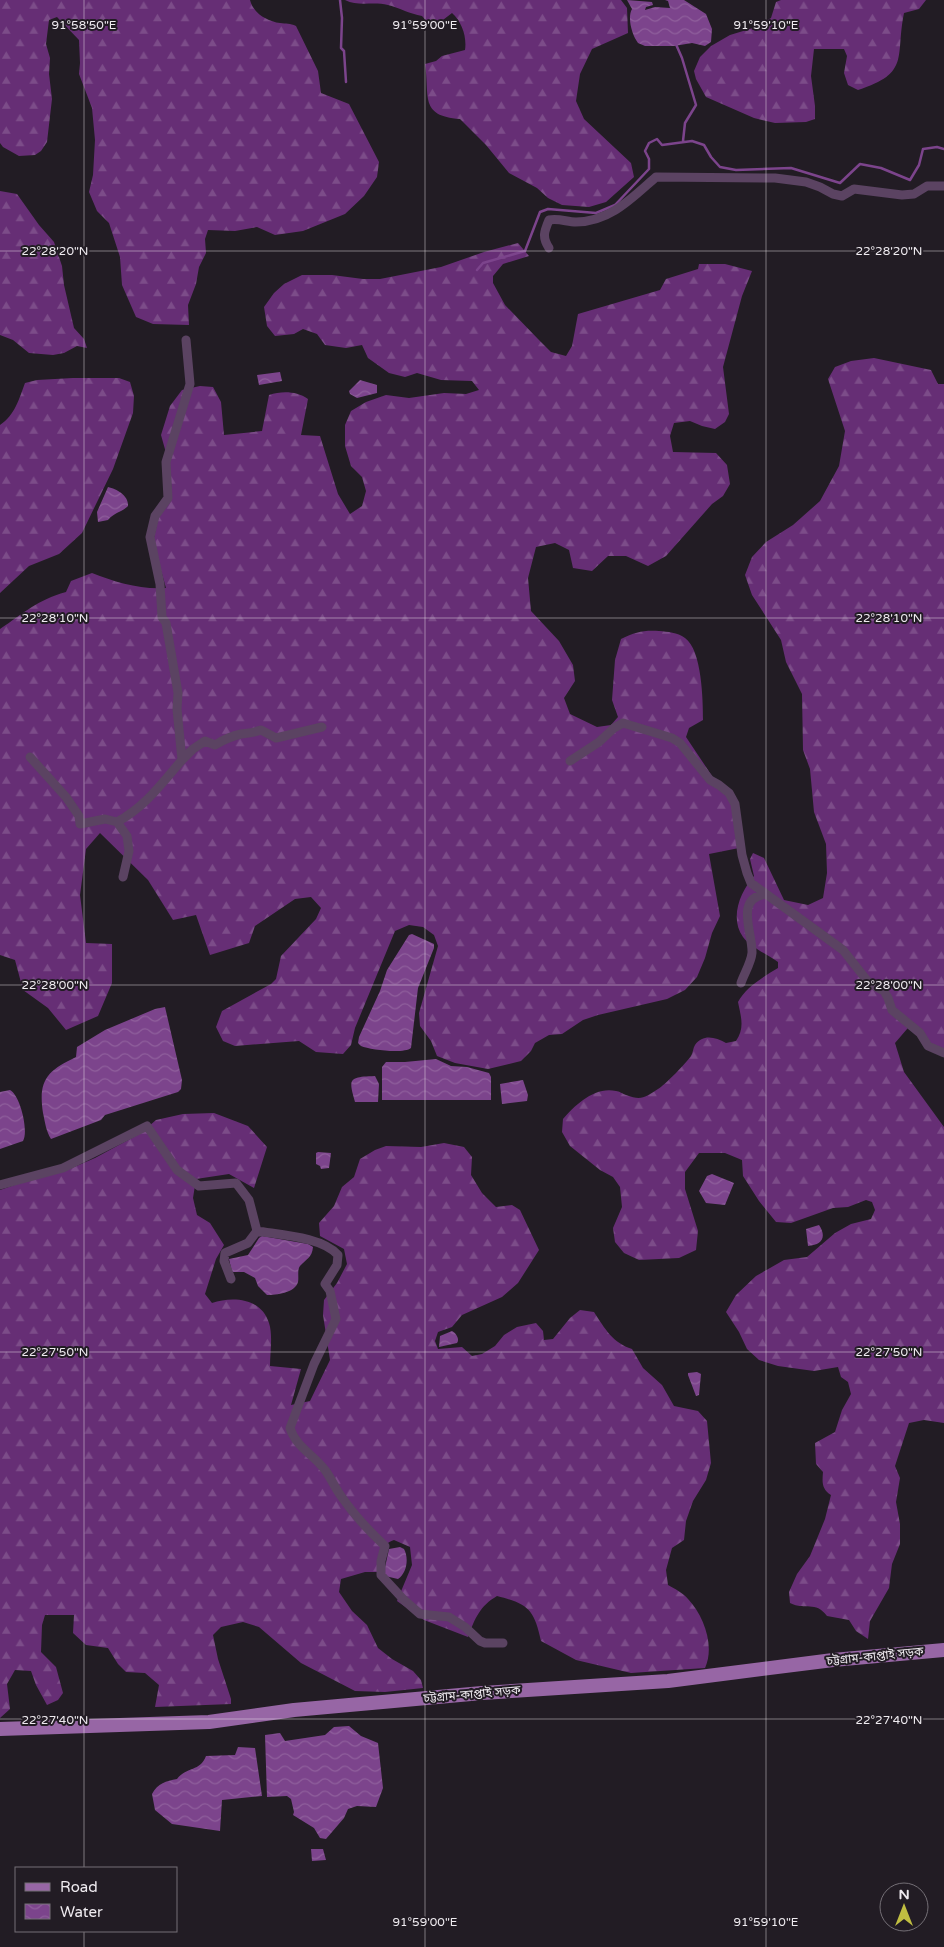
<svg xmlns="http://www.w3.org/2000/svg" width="944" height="1947" viewBox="0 0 944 1947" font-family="'Varela Round','Noto Sans Bengali',sans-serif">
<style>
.forest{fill:url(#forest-firs)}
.water{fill:url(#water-waves)}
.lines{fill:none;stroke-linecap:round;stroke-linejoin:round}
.stream{stroke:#7c448c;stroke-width:2.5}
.street{stroke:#5b4362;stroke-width:9}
.primary{stroke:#9766a5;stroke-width:14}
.ticks{fill:none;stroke:#efebf0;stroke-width:1;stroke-opacity:0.45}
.labels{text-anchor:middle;stroke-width:4;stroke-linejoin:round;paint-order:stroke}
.street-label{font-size:12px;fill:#efebf0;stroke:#221c24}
.ticks-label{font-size:12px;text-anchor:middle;fill:#efebf0;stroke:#221c24;stroke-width:4;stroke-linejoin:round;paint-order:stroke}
</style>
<defs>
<pattern id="forest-firs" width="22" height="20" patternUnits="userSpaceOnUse" patternTransform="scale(1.25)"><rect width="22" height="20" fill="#662e75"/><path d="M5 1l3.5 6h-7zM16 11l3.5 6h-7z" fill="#7c4c89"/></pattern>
<pattern id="water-waves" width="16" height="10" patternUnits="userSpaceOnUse" patternTransform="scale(1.25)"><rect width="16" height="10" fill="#7c448c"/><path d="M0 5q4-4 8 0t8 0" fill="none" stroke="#8f5f9c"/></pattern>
</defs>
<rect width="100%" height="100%" fill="#221c24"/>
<path class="forest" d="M 0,0 L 250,0 C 253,13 267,21 280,23 C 286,24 290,23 296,26 L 318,71 L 321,93 L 349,104 L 379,162 L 377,177 L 364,196 L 345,214 L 303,231 L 275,235 L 257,227 L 235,231 L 208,230 L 205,239 L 206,253 L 199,267 L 196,284 L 188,305 L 189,325 L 153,324 L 136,317 L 122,285 L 120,257 L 109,223 L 97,211 L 89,192 L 93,175 L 95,140 L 92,108 L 79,74 L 80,63 L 79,40 L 57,17 L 49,20 L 46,44 L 50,58 L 49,74 L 52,99 L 47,142 L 41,151 L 35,155 L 19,156 L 3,147 L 0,143 Z
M 345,0 L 621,0 L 627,8 L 628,33 L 592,49 L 580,74 L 576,101 L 584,119 L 631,163 L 634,177 L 606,202 L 589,207 L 562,205 L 548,198 L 537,188 L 509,173 L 486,145 L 460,119 C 419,116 430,96 425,64 L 436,61 L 442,56 L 465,50 C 467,37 462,22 452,13 L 439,23 L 430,25 L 422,16 C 410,14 400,8 388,5 C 373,1 359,7 345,0 Z
M 781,0 L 926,0 L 919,9 L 904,13 C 895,57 911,73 858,90 L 848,85 L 844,73 L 847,56 L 844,49 L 814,49 L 811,76 L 815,106 L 815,119 L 806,122 L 775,123 L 754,118 L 706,97 L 696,79 L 694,71 L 700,57 L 711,46 L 730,35 L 753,28 L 771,18 L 776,2 Z
M 0,191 L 17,194 L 39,225 L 54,242 L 62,266 L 64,285 L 74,328 L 84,339 L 87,348 L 77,346 L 64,353 L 53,355 L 29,353 L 13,340 L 0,335 Z
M 518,243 L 529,256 L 503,264 L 493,276 L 493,283 L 505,305 L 538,339 L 551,352 L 566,356 L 572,346 L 578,314 L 660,290 L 666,279 L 698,269 L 699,264 L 725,264 L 752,271 L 742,296 L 723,367 L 729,414 L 725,422 L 715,429 L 702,426 L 690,421 L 674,423 L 670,436 L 673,452 L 716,453 L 727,465 L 730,484 L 723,496 L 712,504 L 666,556 L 648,566 L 626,556 L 608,556 L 592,571 L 573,568 L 569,550 L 555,543 L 536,547 L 528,578 L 531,611 L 559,641 L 573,665 L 575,681 L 564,698 L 570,714 L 597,727 L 611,725 L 618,717 L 612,700 L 615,660 L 621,639 C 635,632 644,630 659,631 C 668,632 677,632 685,638 C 702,650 703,700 703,720 L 689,728 L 686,737 L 712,776 L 734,805 L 739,848 L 709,854 L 720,916 L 712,933 L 705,958 L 697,977 L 685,990 L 667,999 L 598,1015 L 583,1020 L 562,1034 L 549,1035 L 535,1043 L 531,1051 L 521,1061 L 488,1069 L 455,1063 L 437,1056 L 431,1041 L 420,1026 L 419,1013 L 438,946 L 434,935 L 423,927 L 409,925 L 395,931 L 355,1028 L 351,1045 L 343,1054 L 316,1052 L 299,1041 L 235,1046 L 223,1041 L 216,1027 L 222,1011 L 271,984 L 276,979 L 281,956 L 316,919 L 321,908 L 311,897 L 295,899 L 255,926 L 249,943 L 210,955 L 196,915 L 173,920 L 148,880 L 100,833 L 86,849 L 80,895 L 86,943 L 112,944 L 112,983 L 98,1016 L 66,1030 L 48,1008 L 23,990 L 15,960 L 0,955 L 0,629 C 24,613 37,600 66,592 L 71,581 L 92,573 C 115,582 141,590 166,588 L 153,542 L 159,515 L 172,498 L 170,467 L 161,435 L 170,406 L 182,390 L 200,386 L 213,387 L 221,402 L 224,435 L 262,431 L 269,395 C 282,391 296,391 308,399 L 301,435 L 320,436 L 338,494 L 350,514 L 362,506 L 366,491 L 362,477 L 351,466 L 345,446 L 345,425 L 351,411 L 366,402 L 386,395 L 409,398 L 444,393 L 466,394 L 479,390 L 472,381 L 441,380 L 417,373 L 405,377 L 389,373 L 368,358 L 362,345 L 346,348 L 325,345 L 317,334 L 303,329 L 294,334 L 275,336 L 267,326 L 264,307 L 274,293 L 284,284 L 302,275 L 332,275 L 363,279 L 380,279 L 441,267 L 484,252 Z
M 874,358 L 931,370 L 938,384 L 944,384 L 944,1051 L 931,1043 L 913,1022 L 895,1043 L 904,1072 L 944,1127 L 944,1423 L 924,1420 L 909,1423 L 895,1466 L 900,1478 L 896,1502 L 900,1524 L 900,1544 L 892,1564 L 889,1588 L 870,1621 L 868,1639 L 856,1631 L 849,1620 L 827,1616 C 815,1600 806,1611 790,1603 L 789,1592 L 797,1574 L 810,1556 L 825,1519 L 831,1495 C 822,1489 822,1483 823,1472 L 816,1464 L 815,1443 L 835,1432 L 842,1410 L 851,1394 L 848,1382 L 841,1377 L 838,1367 L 814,1371 L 778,1366 L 759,1360 L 747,1349 L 739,1332 L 726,1312 L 736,1295 L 756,1276 L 784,1260 L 807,1257 L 835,1233 L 851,1224 L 871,1219 L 875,1210 L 872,1202 L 866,1200 L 848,1207 L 833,1208 L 791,1223 L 776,1222 L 759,1201 L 743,1176 L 742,1160 L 725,1153 L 699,1153 L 685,1172 L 685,1189 L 698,1231 L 696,1250 L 679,1258 L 639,1260 L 624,1253 L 615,1242 L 613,1228 L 622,1207 L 620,1187 L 613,1177 L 600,1170 L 570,1146 L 562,1132 L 563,1119 C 575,1105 595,1086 616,1091 C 619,1091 623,1094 626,1095 C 642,1101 645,1097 658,1089 C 664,1086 687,1062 691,1056 C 693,1053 693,1048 695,1045 C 703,1034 715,1037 726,1043 L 736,1041 C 745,1028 741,1017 738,1002 C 746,987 763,977 778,968 L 778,962 C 767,954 750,947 743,937 C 729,917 741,891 754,876 L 750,859 L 753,853 L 764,858 L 784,900 L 808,905 L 823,898 L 827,873 L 826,844 L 814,812 L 810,769 L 803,750 L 802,694 L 786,662 L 781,640 L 752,595 L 745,575 L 752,557 L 766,542 L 793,525 L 820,501 L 839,466 L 845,431 L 828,379 L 835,367 L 851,361 Z
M 73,378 L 119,378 L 130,382 L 134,396 L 133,413 L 113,469 L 82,533 L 59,554 L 29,566 L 0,593 L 0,425 C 15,415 19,399 25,383 L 37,380 Z
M 214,1113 L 248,1126 L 267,1147 L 254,1188 L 229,1174 L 196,1179 L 193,1198 L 197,1215 L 210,1223 L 224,1245 L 216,1259 L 205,1294 L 212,1303 C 233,1296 261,1298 269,1323 C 273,1335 270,1353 270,1366 L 301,1369 L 291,1405 L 310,1401 L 330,1360 L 323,1315 L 324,1300 L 337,1283 L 347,1264 L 344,1249 L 320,1236 L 319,1223 L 334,1206 L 342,1187 L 354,1177 L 360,1159 L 375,1150 L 386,1146 L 421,1147 L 444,1143 L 464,1147 L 472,1157 L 471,1175 L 482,1193 L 496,1207 L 512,1205 L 520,1210 L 539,1250 L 518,1283 L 502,1297 L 462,1315 L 452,1327 L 438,1332 L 435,1341 L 438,1349 L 462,1347 L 472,1356 L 482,1354 L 495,1346 L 504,1335 L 517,1327 L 536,1323 L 543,1331 L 544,1340 L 553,1339 L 570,1318 L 580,1310 L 594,1312 C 605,1329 613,1343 632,1349 L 643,1368 L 662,1385 L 674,1406 L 698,1411 L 707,1421 L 711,1463 L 706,1480 L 693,1501 L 686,1521 L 684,1540 L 672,1548 L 666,1570 L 668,1585 C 675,1589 683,1593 688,1599 C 704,1616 715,1646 705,1668 L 631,1673 L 576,1660 L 541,1641 C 534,1609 528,1604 497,1596 C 480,1606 475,1618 468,1637 L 424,1620 L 397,1601 L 412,1565 L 410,1547 L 394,1540 C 379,1545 379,1559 377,1572 L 365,1572 L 341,1579 L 339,1592 L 352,1611 L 367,1625 L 378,1648 L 392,1659 L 413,1671 L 421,1680 L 423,1688 L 385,1692 L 355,1691 L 301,1663 L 259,1627 L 243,1622 L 221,1627 L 213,1635 L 218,1659 L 231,1699 L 231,1704 L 155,1707 L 159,1685 L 145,1673 L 126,1672 L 118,1664 L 108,1648 L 86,1645 L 73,1633 L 74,1615 L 45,1615 L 42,1625 L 41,1652 L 56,1667 L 63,1693 L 58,1700 L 47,1705 L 36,1685 L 31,1671 L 15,1670 L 7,1684 L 10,1709 L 0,1718 L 0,1190 L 29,1180 L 67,1170 L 95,1158 L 141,1133 L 156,1120 L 183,1114 Z"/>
<path class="water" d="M 627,0 L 652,2 L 653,5 L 646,7 L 645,10 L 655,7 L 670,8 L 668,1 L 665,0 L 684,0 L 706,14 L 712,29 L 711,42 L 705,46 L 692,43 L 674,46 L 645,46 L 638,43 C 632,35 627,18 632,9 Z
M 280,372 L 282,381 L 259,385 L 257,375 Z
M 360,380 L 377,385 L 377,393 L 357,398 L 350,394 L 349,391 Z
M 108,487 C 117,489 129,496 128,506 C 121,513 116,511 108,520 L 98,522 L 97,512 Z
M 412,934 L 434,944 L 434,948 L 418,988 L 411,1048 C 404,1054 370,1050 361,1046 L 358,1043 L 359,1037 L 380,991 L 387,970 L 409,935 Z
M 165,1007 L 182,1080 L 181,1089 L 178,1092 L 105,1115 L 101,1120 L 51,1139 C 46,1131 45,1122 43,1113 C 38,1080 47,1071 76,1057 L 77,1047 L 105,1030 L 155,1009 Z
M 436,1059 L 451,1066 L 467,1067 L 489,1073 L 491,1077 L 491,1100 L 382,1100 L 382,1067 L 386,1062 L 405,1062 Z
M 375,1076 L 379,1084 L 378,1102 L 355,1102 C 348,1078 349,1077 375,1076 Z
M 523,1080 L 528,1095 L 527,1101 L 502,1104 L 500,1084 Z
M 10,1090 C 20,1095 29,1131 23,1141 L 0,1149 L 0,1092 Z
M 318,1152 L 331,1153 L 329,1168 L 321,1169 L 320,1166 L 316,1164 L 316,1153 Z
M 712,1174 L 734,1183 L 725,1205 L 706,1203 L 699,1191 L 707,1176 Z
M 819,1225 C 827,1237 822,1245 808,1246 L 806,1229 Z
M 262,1236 L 308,1244 L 313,1247 C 312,1258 306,1259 300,1266 C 297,1270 299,1277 298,1282 C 295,1293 276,1295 267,1295 L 258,1286 L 255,1278 L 244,1272 L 232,1272 L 229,1259 L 248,1255 L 259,1238 Z
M 452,1331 C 456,1333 460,1339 457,1343 L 439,1347 L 440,1336 Z
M 697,1372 L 701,1374 L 699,1395 L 696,1396 L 688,1375 L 688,1373 Z
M 400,1547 L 404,1549 C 409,1558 407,1573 398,1579 L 385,1576 L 384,1572 L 389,1549 Z
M 349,1726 L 361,1736 L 378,1743 L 383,1788 L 376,1807 L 357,1806 L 348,1809 L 344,1818 L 326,1839 L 320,1838 L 314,1828 L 293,1815 L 294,1812 L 291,1799 L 287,1796 L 267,1797 L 265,1735 L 280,1733 L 285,1741 L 325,1735 L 334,1727 Z
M 238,1747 L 255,1748 L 262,1796 L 222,1800 L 220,1831 L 172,1824 L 155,1810 L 152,1794 C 158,1783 166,1781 177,1779 C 187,1766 200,1772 206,1756 L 235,1755 Z
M 311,1849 L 323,1849 L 326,1860 L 312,1861 Z"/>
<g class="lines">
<path class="stream" d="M 340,0 L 342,18 L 341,48 L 344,51 L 346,82
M 675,42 L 682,58 L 696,105 L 685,123 L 683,141
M 477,270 L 483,263 L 525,251 L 540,212 L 548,209 L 596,213 L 615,205 L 649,169 L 649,159 L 645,151 L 649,143 L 657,139 L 662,145 L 692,141 L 704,145 L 711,157 L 720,167 L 736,170 L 791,168 L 840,183 L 860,164 L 881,168 L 910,180 L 919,165 L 923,149 L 937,147 L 944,149"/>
<path class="street" d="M 549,248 C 542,237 544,232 549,220 C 559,218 567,222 576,222 C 610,222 633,197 656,177 L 775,178 L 806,182 L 820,187 L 833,194 L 842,196 L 854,189 L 902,195 L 914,194 L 927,186 L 944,186
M 30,757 L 66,797 L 79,816 L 80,824 L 105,819 L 117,822 L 127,836 L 129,851 L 123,877
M 182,760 L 193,749 L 205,741 L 215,745 C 223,740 232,736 241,734 C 249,733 253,733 261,730 L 276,738 L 322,727
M 570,761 L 599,742 L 614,728 L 623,723 L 672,738 L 680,743 L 710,780 L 719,785 L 729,793 L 735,804 L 742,855 L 747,873 L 751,883 L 766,894
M 117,822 C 146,806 161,784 182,760 L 177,709 L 178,693 L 166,623 L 162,617 L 160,584 L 150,537 L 155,516 L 168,498 L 166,462 L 190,384 L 186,340
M 741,983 C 744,974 751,963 752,953 C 753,933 734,898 766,894 L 843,950 L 869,983 L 884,991 L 888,998 L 892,1010 L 920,1033 L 928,1046 L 944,1053
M 0,1185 L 63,1168 L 147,1126 L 177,1170 L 199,1186 L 236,1183 L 249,1200 L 257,1231
M 231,1279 L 224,1261 L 225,1253 L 248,1243 L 257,1231 C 281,1235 322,1237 338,1255 L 337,1265 L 325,1284 L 330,1291 L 336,1319 L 314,1364 L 290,1428 C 296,1447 314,1455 325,1470 C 331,1478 335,1488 341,1496 C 354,1515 369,1531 385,1546 L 381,1561 L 381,1575 L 404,1600 L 420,1614 L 449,1617 L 465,1627 L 480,1641 L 485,1643 L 503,1643"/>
<path class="primary" d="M 0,1729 L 209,1722 L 294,1710 L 482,1693 L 668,1681 L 833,1660 L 944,1650"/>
</g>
<path class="ticks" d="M 84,0 L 84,1868M 425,0 L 425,1947M 766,0 L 766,1947M 0,251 L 944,251M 0,618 L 944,618M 0,985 L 944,985M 0,1352 L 944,1352M 0,1719 L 944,1719M 84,1931 L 84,1947"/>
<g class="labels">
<g class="street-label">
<text transform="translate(875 1656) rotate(-6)" y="4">চট্টগ্রাম-কাপ্তাই সড়ক</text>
<text transform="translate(472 1694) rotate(-5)" y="4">চট্টগ্রাম-কাপ্তাই সড়ক</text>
</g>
</g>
<g class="ticks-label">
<text x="84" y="29">91°58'50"E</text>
<text x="425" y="29">91°59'00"E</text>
<text x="766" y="29">91°59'10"E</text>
<text x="55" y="255">22°28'20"N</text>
<text x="889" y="255">22°28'20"N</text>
<text x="55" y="622">22°28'10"N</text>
<text x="889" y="622">22°28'10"N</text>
<text x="55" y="989">22°28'00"N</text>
<text x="889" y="989">22°28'00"N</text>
<text x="55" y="1356">22°27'50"N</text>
<text x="889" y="1356">22°27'50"N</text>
<text x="55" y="1724">22°27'40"N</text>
<text x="889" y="1724">22°27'40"N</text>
<text x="425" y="1926">91°59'00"E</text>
<text x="766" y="1926">91°59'10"E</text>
</g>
<rect x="15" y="1867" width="162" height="65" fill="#221c24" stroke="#746f76"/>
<rect x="25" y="1883" width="25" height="8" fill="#9766a5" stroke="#746f76"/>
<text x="60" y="1892" font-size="15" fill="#efebf0">Road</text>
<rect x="25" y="1904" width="25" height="15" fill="url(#water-waves)" stroke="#746f76"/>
<text x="60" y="1917" font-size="15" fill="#efebf0">Water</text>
<g transform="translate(904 1907)"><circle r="24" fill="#221c24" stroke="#746f76"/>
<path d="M0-4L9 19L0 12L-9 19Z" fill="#c0be41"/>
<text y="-8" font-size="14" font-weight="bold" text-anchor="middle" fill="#efebf0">N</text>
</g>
</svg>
